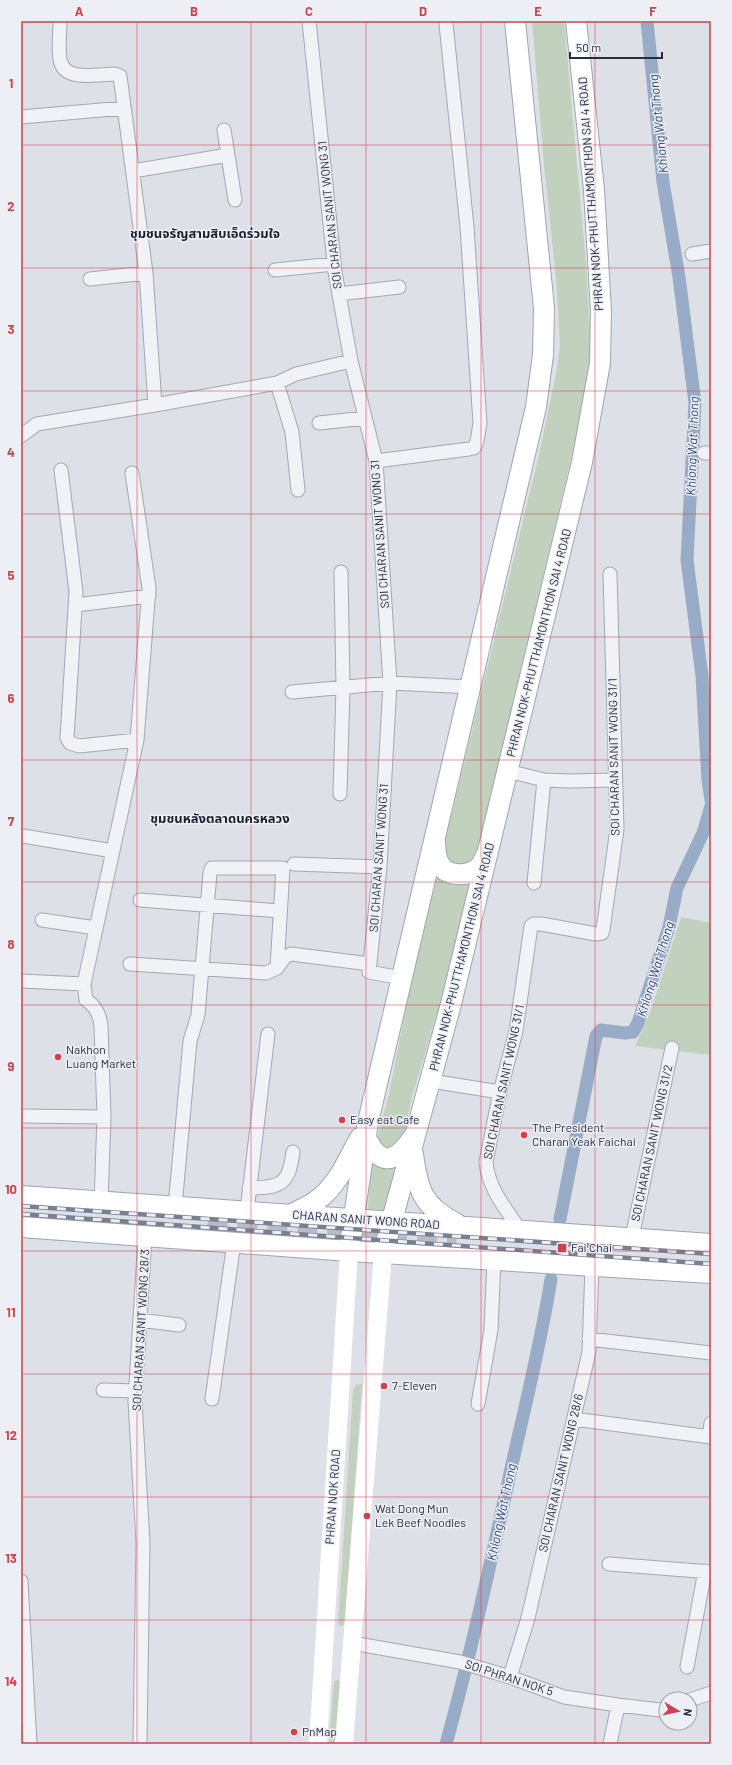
<svg xmlns="http://www.w3.org/2000/svg" width="732" height="1765" viewBox="0 0 732 1765" font-family="Barlow,'Noto Sans Thai',sans-serif">
<style>
.green{fill:#c2d1be}
.lines{fill:none;stroke-linecap:round;stroke-linejoin:round}
.canal{stroke:#98acc7;stroke-width:13}
.primary-tunnel{stroke:#b9bcc5;stroke-width:20;stroke-dasharray:20 10;stroke-linecap:butt}
.street-casing{stroke:#a3a7b1;stroke-width:15}
.primary-casing{stroke:#9da4b3;stroke-width:22}
.street{stroke:#f0f2f5;stroke-width:13}
.secondary{stroke:#fff;stroke-width:18}
.primary{stroke:#fff;stroke-width:20}
.rail-casing{stroke:#777f90;stroke-width:4.5}
.rail{stroke:#edeff5;stroke-width:3;stroke-dasharray:9;stroke-linecap:butt}
.grid{fill:none;stroke:#cd424d;stroke-width:1;stroke-opacity:0.55}
.poi-dot{fill:#cd424d;stroke:#edeff5;stroke-width:1.5}
.labels{text-anchor:middle;stroke-width:3;stroke-linejoin:round;paint-order:stroke}
.street-label{font-size:12px;fill:#272d3e;stroke:#edeff5}
.poi-label{font-size:12px;fill:#272d3e;stroke:#edeff5;text-anchor:start}
.water-label{font-size:13px;font-style:italic;fill:#314971;stroke:#edeff5}
.neighbourhood-label{font-size:13px;font-weight:bold;fill:#191f2e;stroke:#edeff5}
.neatline{fill:none;stroke:#cd424d;stroke-width:1.5}
.grid-label{font-size:13px;text-anchor:middle;font-weight:bold;fill:#cd424d}
</style>
<rect width="100%" height="100%" fill="#dde0e7"/>
<path class="green" d="M 532,21 L 564,21 L 586,264 L 591,349 L 584,404 L 476,858 L 473,864 L 453,866 L 446,858 L 443,850 L 540,450 L 556,374 L 560,346 L 556,278 L 544,165 Z
M 438,872 L 471,881 L 440,1003 L 412,1097 L 403,1137 L 391,1152 L 376,1143 L 389,1094 L 410,987 Z
M 681,917 L 711,923 L 711,1055 L 635,1046 L 651,1010 Z
M 370,1162 L 397,1164 L 387,1209 L 382,1215 L 368,1213 Z
M 362,1384 L 345,1622 L 342,1626 L 338,1625 L 353,1390 L 356,1385 Z
M 338,1680 L 342,1684 L 337,1744 L 329,1744 L 334,1681 Z"/>
<g class="lines">
<path class="canal" d="M 647,21 L 663,182 L 679,277 L 695,403 L 687,560 L 702,676 L 708,780 L 711,800
M 560,1219 L 596,1036 L 601,1030 L 625,1033 L 633,1032 L 638,1023 L 669,927 L 677,888 L 703,833 L 711,806
M 446,1744 C 471,1653 491,1561 511,1469 C 525,1406 541,1343 551,1279"/>
<path class="primary-tunnel" d="M 207,1230 L 456,1248"/>
<defs>
<path id="street" d="M 60,21 C 60,33 58,47 60,59 C 63,83 98,74 115,74 L 120,76 L 146,273 L 155,405
M 309,21 L 335,272 L 351,361 L 376,461 L 390,683 L 380,867 L 369,972 L 401,978
M 21,117 L 124,108
M 224,130 L 235,200
M 133,171 L 228,155
M 692,254 L 711,251
M 275,270 L 334,264
M 90,279 L 146,273
M 339,294 L 399,287
M 277,383 L 292,432 L 298,490
M 319,423 L 365,418
M 21,436 L 37,424 L 155,405 L 277,383 L 296,374 L 351,361
M 704,453 L 711,453
M 376,461 L 469,449 L 474,448 L 477,442 L 480,423 L 467,227 L 446,24
M 61,470 L 76,592 L 67,738 L 70,743 L 79,746 L 137,740
M 76,605 L 149,596
M 292,692 L 390,683 L 471,687
M 508,771 L 544,780 L 570,781 L 614,780
M 340,794 L 343,688 L 341,572
M 21,837 L 23,836 L 113,851
M 294,864 L 380,867
M 534,883 L 544,780
M 140,900 L 280,911
M 42,920 L 96,928
M 130,964 L 266,973 L 277,968 L 285,957 L 291,954 L 370,964
M 21,981 L 84,984
M 431,1081 L 500,1092
M 21,1116 L 104,1117
M 249,1188 C 281,1188 289,1184 293,1152
M 101,1202 L 104,1117 L 101,1026 C 100,1015 96,1006 86,1000 L 84,984 L 137,740 L 149,588 L 132,473
M 175,1207 L 190,1041 L 198,1015 L 210,873 L 212,868 L 283,868 L 277,968
M 247,1211 L 268,1034
M 520,1230 C 506,1209 488,1188 486,1162 L 500,1092 L 516,1031 L 531,926 L 534,924 L 541,924 L 596,934 L 602,933 L 603,930 L 617,829 L 610,574
M 632,1237 L 672,1048
M 140,1320 L 179,1325
M 589,1339 L 711,1353
M 103,1390 L 135,1391
M 212,1399 L 234,1242
M 478,1404 L 491,1330 L 494,1259
M 574,1419 L 711,1437
M 709,1437 L 711,1423
M 609,1564 L 711,1572
M 21,1581 L 30,1744
M 352,1643 L 460,1662 L 510,1677 L 564,1697 L 618,1705 L 660,1710 L 666,1708
M 687,1667 L 705,1571
M 510,1677 L 528,1618 L 589,1352 L 592,1266
M 690,1700 L 711,1693
M 140,1744 L 143,1543 L 135,1401 L 145,1236
M 610,1744 L 618,1705"/>
<path id="primary" d="M 435,842 C 436,849 435,857 439,863 C 446,877 467,877 478,868 C 482,866 484,859 486,855
M 365,1136 C 380,1167 394,1164 413,1138
M 413,1154 C 418,1192 423,1206 457,1224
M 21,1196 L 711,1244
M 290,1215 C 300,1210 312,1205 320,1198 C 339,1183 348,1159 360,1138
M 21,1227 L 349,1251 L 711,1273
M 349,1251 L 368,1122 L 536,407 L 543,355 L 544,308 L 515,21
M 383,1253 L 451,1004 L 582,462 L 600,363 L 601,311 L 594,190 L 576,21"/>
</defs>
<use href="#street" class="street-casing"/>
<use href="#primary" class="primary-casing"/>
<use href="#street" class="street"/>
<path class="secondary" d="M 318,1744 L 349,1251
M 344,1744 L 383,1253"/>
<use href="#primary" class="primary"/>
<defs>
<path id="rail" d="M 21,1206 L 711,1254
M 21,1214 L 711,1264"/>
</defs>
<use href="#rail" class="rail-casing"/>
<use href="#rail" class="rail"/>
</g>
<path class="grid" d="M 137,21 L 137,1744M 251,21 L 251,1744M 366,21 L 366,1744M 481,21 L 481,1744M 595,21 L 595,1744M 21,145 L 711,145M 21,268 L 711,268M 21,391 L 711,391M 21,514 L 711,514M 21,637 L 711,637M 21,760 L 711,760M 21,882 L 711,882M 21,1005 L 711,1005M 21,1128 L 711,1128M 21,1251 L 711,1251M 21,1374 L 711,1374M 21,1497 L 711,1497M 21,1620 L 711,1620"/>
<g class="poi-dot">
<circle cx="58" cy="1057" r="4"/>
<circle cx="342" cy="1120" r="4"/>
<circle cx="524" cy="1135" r="4"/>
<rect x="557" y="1243" width="10" height="10" rx="2"/>
<circle cx="384" cy="1386" r="4"/>
<circle cx="367" cy="1516" r="4"/>
<circle cx="294" cy="1732" r="4"/>
</g>
<g class="labels">
<g class="street-label">
<text transform="translate(591 194) rotate(-94)" y="4">PHRAN NOK-PHUTTHAMONTHON SAI 4 ROAD</text>
<text transform="translate(330 215) rotate(-96)" y="4">SOI CHARAN SANIT WONG 31</text>
<text transform="translate(380 534) rotate(-94)" y="4">SOI CHARAN SANIT WONG 31</text>
<text transform="translate(539 643) rotate(-76)" y="4">PHRAN NOK-PHUTTHAMONTHON SAI 4 ROAD</text>
<text transform="translate(614 757) rotate(-91)" y="4">SOI CHARAN SANIT WONG 31/1</text>
<text transform="translate(379 858) rotate(-86)" y="4">SOI CHARAN SANIT WONG 31</text>
<text transform="translate(462 957) rotate(-76)" y="4">PHRAN NOK-PHUTTHAMONTHON SAI 4 ROAD</text>
<text transform="translate(504 1082) rotate(-78)" y="4">SOI CHARAN SANIT WONG 31/1</text>
<text transform="translate(652 1143) rotate(-78)" y="4">SOI CHARAN SANIT WONG 31/2</text>
<text transform="translate(366 1220) rotate(4)" y="4">CHARAN SANIT WONG ROAD</text>
<text transform="translate(141 1330) rotate(-87)" y="4">SOI CHARAN SANIT WONG 28/3</text>
<text transform="translate(561 1473) rotate(-77)" y="4">SOI CHARAN SANIT WONG 28/6</text>
<text transform="translate(333 1497) rotate(-86)" y="4">PHRAN NOK ROAD</text>
<text transform="translate(509 1678) rotate(18)" y="4">SOI PHRAN NOK 5</text>
</g>
<g class="poi-label">
<text x="66" y="1054">Nakhon<tspan x="66" dy="14">Luang Market</tspan></text>
<text x="350" y="1124">Easy eat Cafe</text>
<text x="532" y="1132">The President<tspan x="532" dy="14">Charan Yeak Faichai</tspan></text>
<text x="571" y="1252">Fai Chai</text>
<text x="392" y="1390">7-Eleven</text>
<text x="375" y="1513">Wat Dong Mun<tspan x="375" dy="14">Lek Beef Noodles</tspan></text>
<text x="302" y="1736">PnMap</text>
</g>
<g class="water-label">
<text transform="translate(658 124) rotate(-96)" y="5">Khlong Wat Thong</text>
<text transform="translate(692 446) rotate(-88)" y="5">Khlong Wat Thong</text>
<text transform="translate(655 969) rotate(-73)" y="5">Khlong Wat Thong</text>
<text transform="translate(501 1512) rotate(-78)" y="5">Khlong Wat Thong</text>
</g>
<g class="neighbourhood-label">
<text x="205" y="238">ชุมชนจรัญสามสิบเอ็ดร่วมใจ</text>
<text x="220" y="823">ชุมชนหลังตลาดนครหลวง</text>
</g>
</g>
<rect width="732" height="1765" fill="none" stroke="#edeff5" stroke-width="44"/>
<g transform="translate(678 1711) rotate(99)"><circle r="19" fill="#edeff5" stroke="#9ea1ac"/>
<path d="M0-3L7 15L0 10L-7 15Z" fill="#cd424d"/>
<text y="-6" font-size="11" font-weight="bold" text-anchor="middle" fill="#272d3e">N</text>
</g>
<path d="M570 52v6h92v-6" fill="none" stroke="#272d3e" stroke-width="2"/>
<text x="576" y="52" font-size="12" fill="#272d3e" stroke="#edeff5" stroke-width="3" paint-order="stroke">50 m</text>
<rect x="22" y="22" width="688" height="1721" class="neatline"/>
<g class="grid-label">
<text x="79" y="16">A</text>
<text x="194" y="16">B</text>
<text x="309" y="16">C</text>
<text x="423" y="16">D</text>
<text x="538" y="16">E</text>
<text x="653" y="16">F</text>
<text x="11" y="88">1</text>
<text x="11" y="211">2</text>
<text x="11" y="334">3</text>
<text x="11" y="457">4</text>
<text x="11" y="580">5</text>
<text x="11" y="703">6</text>
<text x="11" y="826">7</text>
<text x="11" y="949">8</text>
<text x="11" y="1071">9</text>
<text x="11" y="1194">10</text>
<text x="11" y="1317">11</text>
<text x="11" y="1440">12</text>
<text x="11" y="1563">13</text>
<text x="11" y="1686">14</text>
</g>
</svg>
